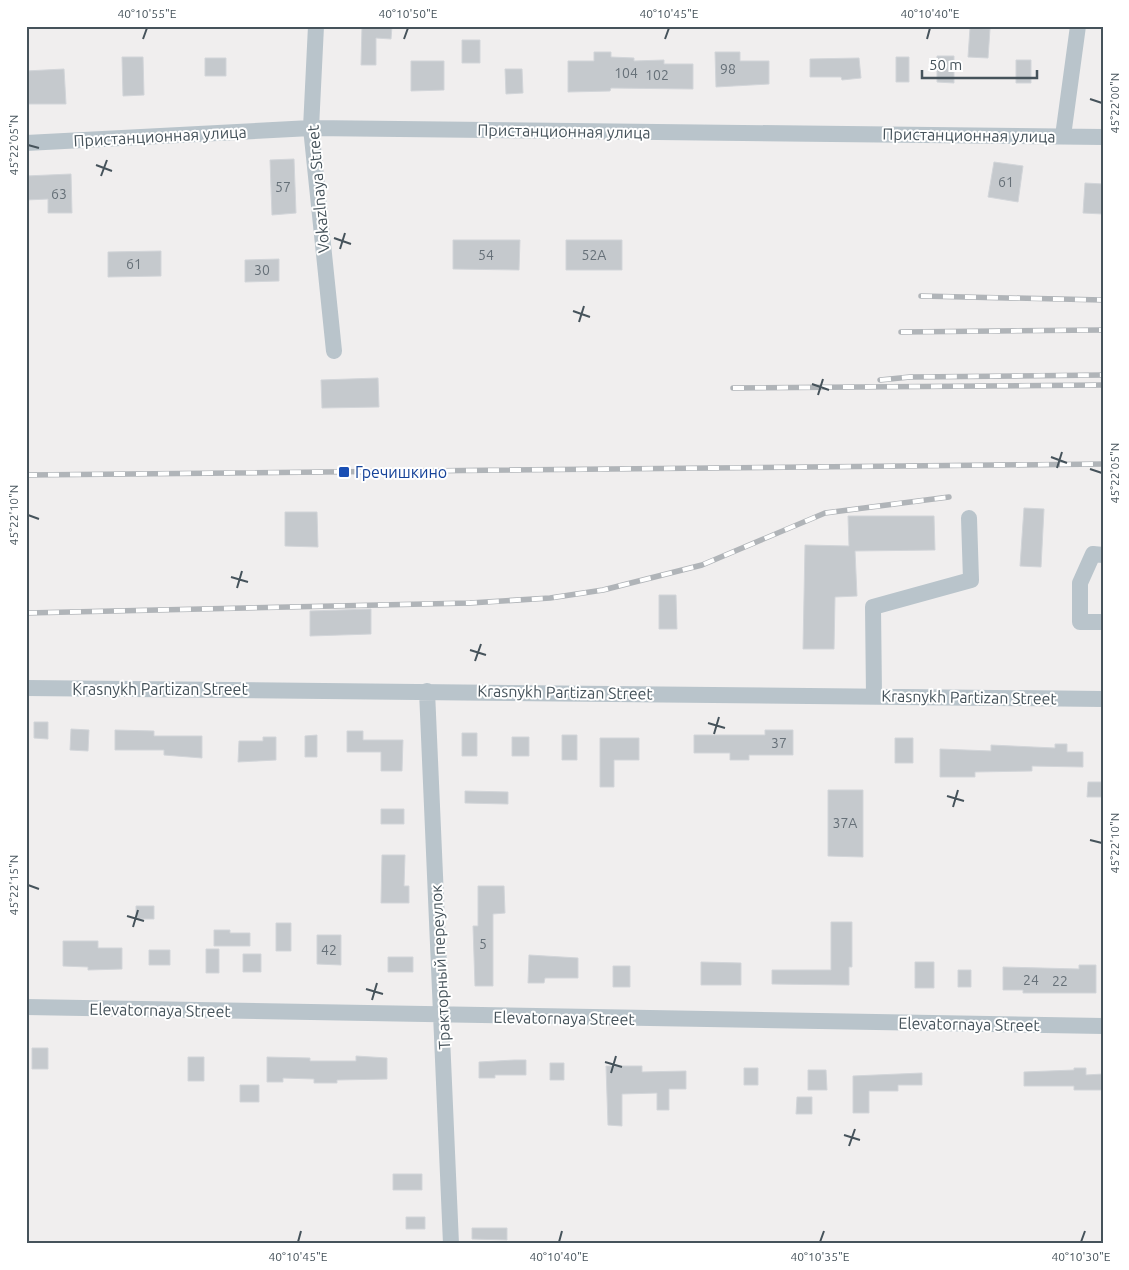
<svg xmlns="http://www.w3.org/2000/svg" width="1129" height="1270" viewBox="0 0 1129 1270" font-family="Ubuntu,sans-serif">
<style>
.building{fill:#c5c9cd;stroke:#d2d5d9}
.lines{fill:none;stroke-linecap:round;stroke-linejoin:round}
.minor{stroke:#b9c4cb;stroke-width:16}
.rail-casing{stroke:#b0b4b8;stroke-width:5.5}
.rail{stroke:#fff;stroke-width:4;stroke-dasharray:11;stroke-linecap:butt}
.ticks{fill:none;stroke:#46535b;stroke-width:2}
.transit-dot{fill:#1a4fb4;stroke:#fff;stroke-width:2}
.labels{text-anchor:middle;stroke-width:4;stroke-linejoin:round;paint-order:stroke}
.number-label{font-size:14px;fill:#667078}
.street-label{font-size:16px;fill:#46535b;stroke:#fff}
.transit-label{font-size:16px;fill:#164399;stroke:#fff;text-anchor:start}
.neatline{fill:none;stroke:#46535b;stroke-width:2}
.ticks-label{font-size:12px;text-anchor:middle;fill:#46535b}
</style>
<rect width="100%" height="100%" fill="#f0eeee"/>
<path class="building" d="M 362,26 L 392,26 L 391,39 L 376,38 L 376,65 L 361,65 Z
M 970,28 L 990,29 L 988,58 L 968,57 Z
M 462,40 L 480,40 L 480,63 L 462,63 Z
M 594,52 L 611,52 L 611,57 L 634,58 L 634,61 L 664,60 L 664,64 L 693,64 L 693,89 L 611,88 L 610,91 L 568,92 L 568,61 L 594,61 Z
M 715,52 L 740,52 L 740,61 L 769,61 L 769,84 L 716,87 Z
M 937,56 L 954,56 L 954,83 L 937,82 Z
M 122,57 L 143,57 L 144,95 L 123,96 Z
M 896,57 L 909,57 L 909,82 L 896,82 Z
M 205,58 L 226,58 L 226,76 L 205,76 Z
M 859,58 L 861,78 L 842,80 L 841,77 L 810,77 L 810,59 Z
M 1016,60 L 1031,60 L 1031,83 L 1016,83 Z
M 411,61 L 444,61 L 444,90 L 411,91 Z
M 64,69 L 66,104 L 26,104 L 26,71 Z
M 505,69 L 522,69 L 523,93 L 506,94 Z
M 294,159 L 296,213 L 272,215 L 270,160 Z
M 994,162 L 1023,166 L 1018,202 L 988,197 Z
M 71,174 L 72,213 L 48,213 L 48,199 L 26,200 L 26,176 Z
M 1085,183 L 1103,184 L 1103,214 L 1083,213 Z
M 453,240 L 520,240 L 519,270 L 453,269 Z
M 566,240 L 622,240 L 622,270 L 566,270 Z
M 161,251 L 161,276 L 108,277 L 108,252 Z
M 279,259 L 279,281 L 245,282 L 245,260 Z
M 378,378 L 379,407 L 322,408 L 321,380 Z
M 1024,508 L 1044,509 L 1041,567 L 1020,566 Z
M 285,512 L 317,512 L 318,547 L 285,546 Z
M 848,516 L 934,516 L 935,550 L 855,551 L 857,596 L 835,597 L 834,649 L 803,649 L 805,545 L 849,546 Z
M 659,595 L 676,595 L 677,629 L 659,629 Z
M 371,609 L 371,634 L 310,636 L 310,611 Z
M 34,722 L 48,722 L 48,739 L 34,738 Z
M 71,729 L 89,730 L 88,751 L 70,750 Z
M 115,730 L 154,731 L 154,736 L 202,736 L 202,758 L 164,755 L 164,750 L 115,750 Z
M 765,730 L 793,730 L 793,755 L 749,755 L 749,760 L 730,760 L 730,753 L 694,753 L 694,735 L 765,735 Z
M 347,731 L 363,731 L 363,740 L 403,740 L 402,771 L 381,771 L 381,752 L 347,752 Z
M 462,733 L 477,733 L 477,756 L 462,756 Z
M 317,735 L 317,757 L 305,757 L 305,736 Z
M 562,735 L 577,735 L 577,760 L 562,760 Z
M 263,737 L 276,737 L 276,760 L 238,762 L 239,741 L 263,741 Z
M 512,737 L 529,737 L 529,756 L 512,756 Z
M 600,738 L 639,738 L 639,760 L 614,760 L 614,787 L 600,787 Z
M 895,738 L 913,738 L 913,763 L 895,763 Z
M 1055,744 L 1067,744 L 1067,752 L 1083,752 L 1083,767 L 1032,766 L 1032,771 L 975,772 L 975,777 L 940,777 L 940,749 L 991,751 L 991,745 L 1055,748 Z
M 1088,782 L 1103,782 L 1103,797 L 1087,797 Z
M 828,790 L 863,790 L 863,857 L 828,856 Z
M 465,791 L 508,792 L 508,804 L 465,803 Z
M 381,809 L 404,809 L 404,824 L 381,824 Z
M 382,855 L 405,855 L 404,886 L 409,886 L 409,903 L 381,903 Z
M 478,886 L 504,886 L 505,913 L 493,914 L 493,986 L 475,986 L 473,926 L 478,926 Z
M 136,906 L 154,906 L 154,919 L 136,919 Z
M 831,922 L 852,922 L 852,967 L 849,967 L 849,985 L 772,984 L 772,970 L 831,970 Z
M 276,923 L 291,923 L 291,951 L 276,951 Z
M 214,930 L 230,930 L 230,933 L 250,933 L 250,946 L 214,946 Z
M 317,935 L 341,935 L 341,965 L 317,964 Z
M 63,941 L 98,941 L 98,948 L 122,948 L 122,969 L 88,970 L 88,967 L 63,966 Z
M 206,949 L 219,949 L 219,973 L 206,973 Z
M 149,950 L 170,950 L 170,965 L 149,965 Z
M 243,954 L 261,954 L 261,972 L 243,972 Z
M 529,955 L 578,958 L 578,978 L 545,978 L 544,983 L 528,983 Z
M 388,957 L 413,957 L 413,972 L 388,972 Z
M 701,962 L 741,963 L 741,985 L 701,985 Z
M 915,962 L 934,962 L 934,988 L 915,988 Z
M 1079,965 L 1096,965 L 1096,993 L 1023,993 L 1023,990 L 1003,990 L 1003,967 L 1079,969 Z
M 613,966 L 630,966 L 630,987 L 613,987 Z
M 958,970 L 971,970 L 971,987 L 958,987 Z
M 32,1048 L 48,1048 L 48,1069 L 32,1069 Z
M 356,1056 L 387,1058 L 387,1079 L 337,1080 L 337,1083 L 314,1083 L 314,1079 L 283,1078 L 283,1082 L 267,1082 L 267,1057 L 310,1058 L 310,1061 L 356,1061 Z
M 188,1057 L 204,1057 L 204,1081 L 188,1081 Z
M 514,1060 L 526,1060 L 526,1075 L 495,1075 L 495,1078 L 479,1078 L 479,1062 Z
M 550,1063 L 564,1063 L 564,1080 L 550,1080 Z
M 606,1066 L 642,1066 L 642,1072 L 686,1071 L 686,1089 L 669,1089 L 669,1110 L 657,1110 L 657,1093 L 622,1094 L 622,1126 L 608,1125 Z
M 744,1068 L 758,1068 L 758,1085 L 744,1085 Z
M 1074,1068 L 1086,1068 L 1086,1075 L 1103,1074 L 1103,1090 L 1074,1090 L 1074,1086 L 1024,1086 L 1024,1072 L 1074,1070 Z
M 808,1070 L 826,1070 L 827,1090 L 808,1090 Z
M 922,1073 L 922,1085 L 898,1085 L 898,1091 L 869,1091 L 869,1113 L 853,1113 L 853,1076 Z
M 240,1085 L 259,1085 L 259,1102 L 240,1102 Z
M 797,1097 L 812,1097 L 812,1114 L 796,1114 Z
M 393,1174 L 422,1174 L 422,1190 L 393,1190 Z
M 406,1217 L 425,1217 L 425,1229 L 406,1229 Z
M 472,1228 L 507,1228 L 507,1240 L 472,1239 Z"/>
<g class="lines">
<path class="minor" d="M 316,26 L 311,128 L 334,351
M 1063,136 L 1078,26
M 26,143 L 311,128 L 1103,137
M 1103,555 L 1093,554 L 1080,583 L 1080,622 L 1103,622
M 26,688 L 1103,699
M 427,691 L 451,1244
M 874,696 L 873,607 L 971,580 L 969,518
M 26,1007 L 1103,1026"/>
<defs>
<path id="rail" d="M 921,296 L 1103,300
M 901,332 L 1103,330
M 880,380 L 910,377 L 1103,375
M 733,388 L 1103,385
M 26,475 L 1103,464
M 26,613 L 470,603 L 550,598 L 603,590 L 702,565 L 825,513 L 949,497"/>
</defs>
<use href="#rail" class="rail-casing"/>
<use href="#rail" class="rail"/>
</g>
<path class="ticks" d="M 143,39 L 147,28M 404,39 L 408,28M 665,39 L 669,28M 927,39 L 930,28M 1090,99 L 1102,103M 28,145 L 39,148M 96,165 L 112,171M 101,176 L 107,160M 334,238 L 351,244M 340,249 L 345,233M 573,311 L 590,317M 579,322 L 584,306M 812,384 L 829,390M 818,395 L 823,379M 1051,457 L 1067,463M 1057,468 L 1062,452M 1090,469 L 1102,473M 28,515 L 39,519M 231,577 L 248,582M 237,588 L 242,571M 470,650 L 486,655M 475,661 L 481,644M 708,723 L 725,728M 714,734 L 719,717M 947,796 L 964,801M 953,807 L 958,790M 1090,840 L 1102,843M 28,885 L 39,889M 127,916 L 144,921M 133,927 L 138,910M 366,989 L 383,994M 372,1000 L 377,983M 605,1062 L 622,1067M 611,1073 L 616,1056M 844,1135 L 860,1140M 849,1146 L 855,1129M 298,1242 L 301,1231M 559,1242 L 562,1231M 820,1242 L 824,1231M 1081,1242 L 1085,1231"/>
<rect class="transit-dot" x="338" y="466" width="12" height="12" rx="2.5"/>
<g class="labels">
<g class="number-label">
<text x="728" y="74">98</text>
<text x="626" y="78">104</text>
<text x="657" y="80">102</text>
<text x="1006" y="187">61</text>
<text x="283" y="192">57</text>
<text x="59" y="199">63</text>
<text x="486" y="260">54</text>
<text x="594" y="260">52А</text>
<text x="134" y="269">61</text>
<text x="262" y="275">30</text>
<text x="779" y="748">37</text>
<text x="845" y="828">37А</text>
<text x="483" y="949">5</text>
<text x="329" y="955">42</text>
<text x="1031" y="985">24</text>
<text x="1060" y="986">22</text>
</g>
<g class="street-label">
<text transform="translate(564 131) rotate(1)" y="6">Пристанционная улица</text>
<text transform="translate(969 135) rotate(1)" y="6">Пристанционная улица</text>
<text transform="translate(160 136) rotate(-3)" y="6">Пристанционная улица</text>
<text transform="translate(318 189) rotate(-95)" y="6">Vokazlnaya Street</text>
<text x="160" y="695">Krasnykh Partizan Street</text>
<text transform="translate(565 692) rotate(1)" y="6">Krasnykh Partizan Street</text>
<text transform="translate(969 697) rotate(1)" y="6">Krasnykh Partizan Street</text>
<text transform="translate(440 967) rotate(-93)" y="6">Тракторный переулок</text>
<text transform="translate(160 1010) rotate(1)" y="6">Elevatornaya Street</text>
<text transform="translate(564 1018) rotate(1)" y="6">Elevatornaya Street</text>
<text transform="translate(969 1024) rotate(1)" y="6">Elevatornaya Street</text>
</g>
<g class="transit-label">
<text x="355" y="478">Гречишкино</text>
</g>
</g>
<rect width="1129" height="1270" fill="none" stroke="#ffffff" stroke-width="55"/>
<path d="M922 70v8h115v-8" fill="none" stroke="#46535b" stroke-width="2.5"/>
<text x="929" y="70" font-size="15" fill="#46535b" stroke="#ffffff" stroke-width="4" paint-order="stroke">50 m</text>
<rect x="28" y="28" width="1074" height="1214" class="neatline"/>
<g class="ticks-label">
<text x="147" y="18">40°10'55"E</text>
<text x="408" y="18">40°10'50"E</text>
<text x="669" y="18">40°10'45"E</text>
<text x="930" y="18">40°10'40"E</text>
<text transform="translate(1115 103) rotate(-90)" y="4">45°22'00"N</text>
<text transform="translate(14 145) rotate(-90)" y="4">45°22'05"N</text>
<text transform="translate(1115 473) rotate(-90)" y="4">45°22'05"N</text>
<text transform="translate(14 515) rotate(-90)" y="4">45°22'10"N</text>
<text transform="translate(1115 843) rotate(-90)" y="4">45°22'10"N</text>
<text transform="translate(14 885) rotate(-90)" y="4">45°22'15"N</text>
<text x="298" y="1261">40°10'45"E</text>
<text x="559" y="1261">40°10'40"E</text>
<text x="820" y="1261">40°10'35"E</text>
<text x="1081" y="1261">40°10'30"E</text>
</g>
</svg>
